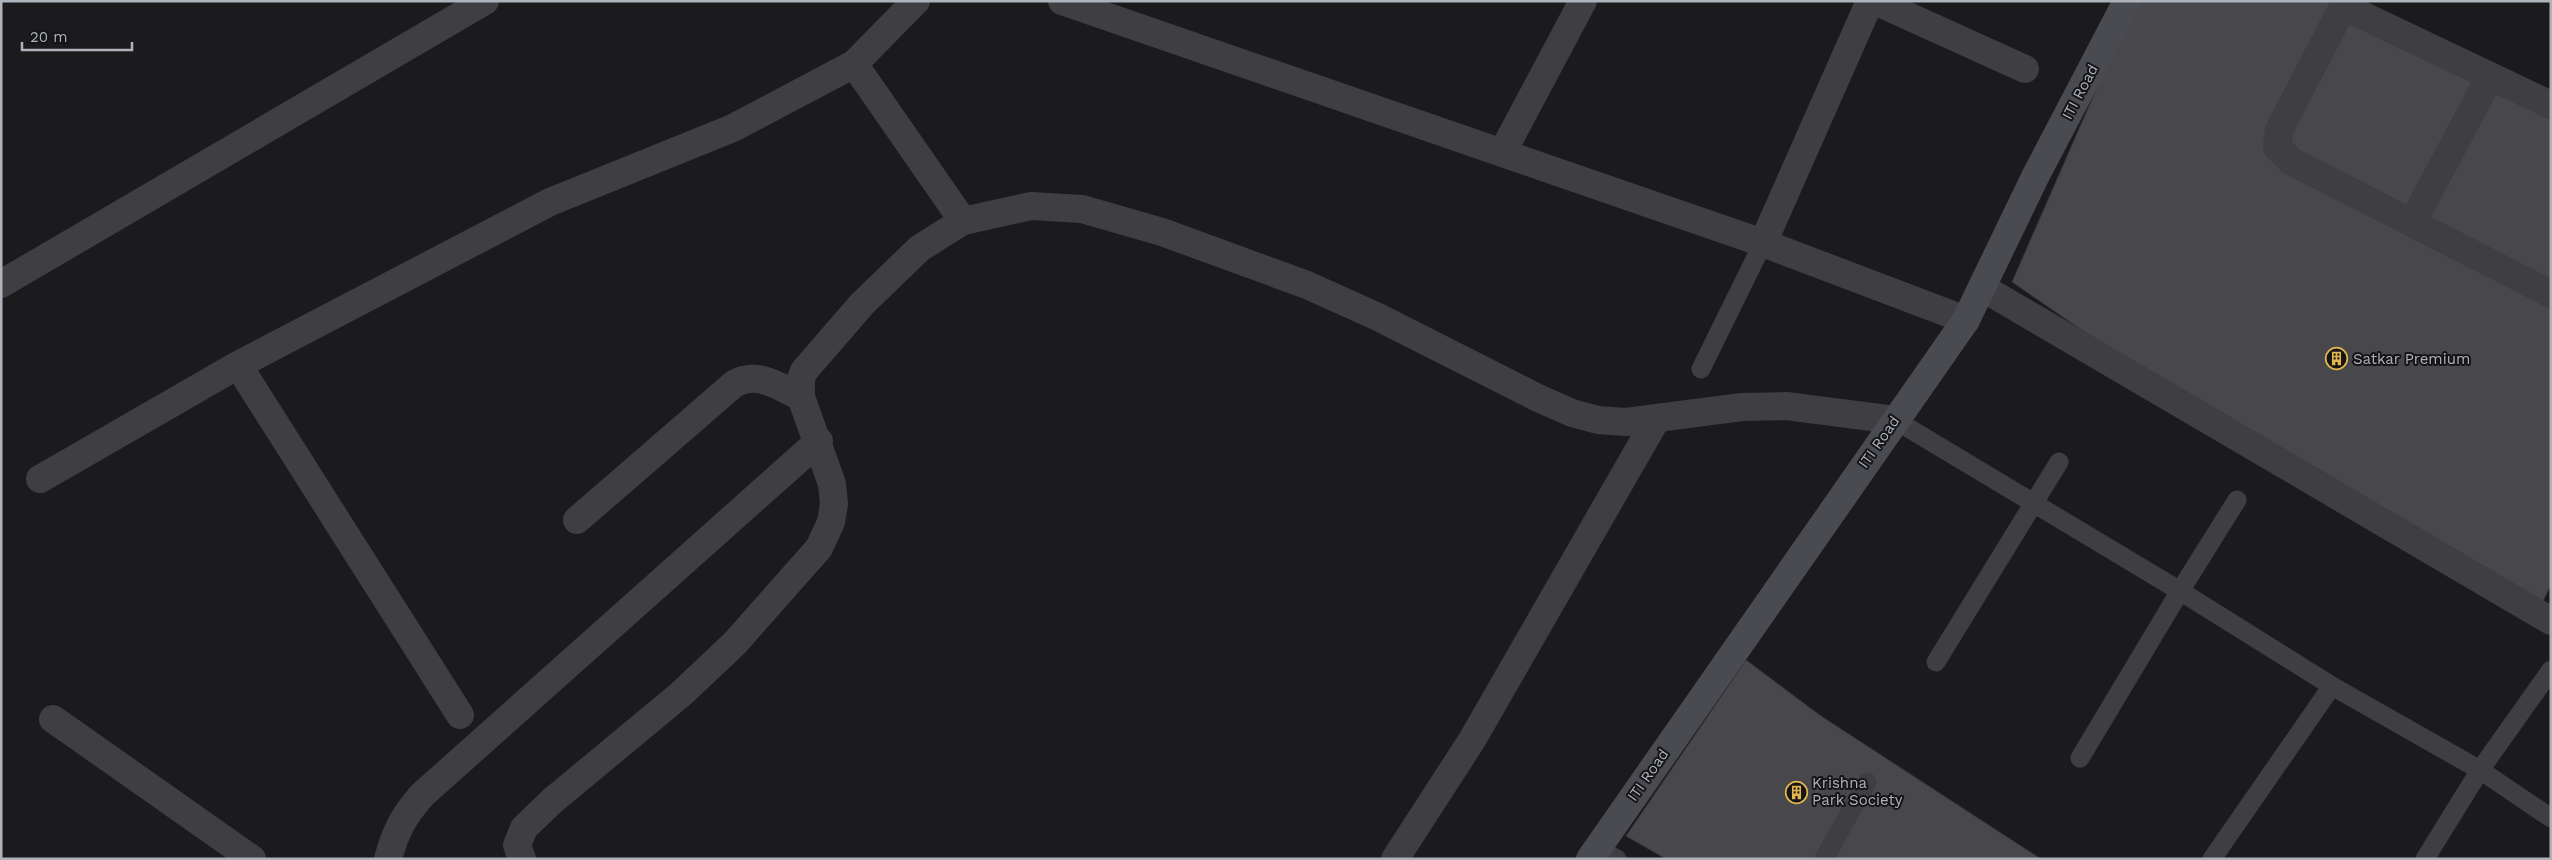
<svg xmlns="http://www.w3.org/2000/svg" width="2552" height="860" viewBox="0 0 2552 860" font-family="'Work Sans',sans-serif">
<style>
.building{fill:#48484c;stroke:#353538}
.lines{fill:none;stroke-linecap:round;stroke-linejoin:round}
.service{stroke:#3e3e43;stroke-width:19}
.minor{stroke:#3e3e43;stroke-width:28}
.secondary{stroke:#4a4b51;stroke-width:28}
.labels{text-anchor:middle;stroke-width:4;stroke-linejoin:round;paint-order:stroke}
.street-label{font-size:15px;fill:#aeb2bb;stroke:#151517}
.poi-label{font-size:15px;fill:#aeb2bb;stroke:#151517;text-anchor:start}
</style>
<rect width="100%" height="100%" fill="#1b1a1c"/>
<path class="building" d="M 2135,1 L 2339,1 L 2551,115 L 2551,585 L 2537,613 L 2234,435 L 2012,282 Z
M 1746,660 L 1821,716 L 2041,859 L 1666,859 L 1626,836 Z"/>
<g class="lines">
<path class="service" d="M 1701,369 L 1763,243
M 1895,420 L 2180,591 L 2332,686 L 2480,770 L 2551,818
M 1936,662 L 2059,462
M 2080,758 L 2180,591 L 2237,500
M 1597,848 L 1617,859
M 1824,859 L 1867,782
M 2212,859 L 2332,686
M 2425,859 L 2480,770 L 2551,670"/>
<path class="minor" d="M 1062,1 L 1763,243 L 1966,320
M 1875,1 L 2025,69
M 2346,1 L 2279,130 L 2277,147 L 2291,161 L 2551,294
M 2343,6 L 2551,105
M 854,64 L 963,221
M 1502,153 L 1583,1
M 2412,223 L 2490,77
M 1763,243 L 1870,1
M 1,284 L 485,1
M 1983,288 L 2551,621
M 238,365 L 460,715
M 40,479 L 238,365 L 550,202 L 733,128 L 854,64 L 916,1
M 577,520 L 734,384 C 757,370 779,387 801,397
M 53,719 L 252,859
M 388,859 C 396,830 403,817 422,795 L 819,441
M 522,859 L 517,845 L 524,828 L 552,801 L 681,694 L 735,643 L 819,548 L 831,522 L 834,504 L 832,484 L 801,397 L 801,379 L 804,371 L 862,304 L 920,248 L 963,221 L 1031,206 L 1082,209 L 1162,232 L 1307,285 L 1378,317 L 1538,398 L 1572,413 L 1598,420 L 1626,422 L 1742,407 L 1786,406 L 1895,420
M 1395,859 L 1472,740 L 1657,418"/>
<path class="secondary" d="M 1590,859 L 1966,320 L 2035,177 L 2127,1"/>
</g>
<defs>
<symbol id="building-ring" viewBox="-11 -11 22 22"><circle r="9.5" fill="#151517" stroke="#e2b54d" stroke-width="1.5"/><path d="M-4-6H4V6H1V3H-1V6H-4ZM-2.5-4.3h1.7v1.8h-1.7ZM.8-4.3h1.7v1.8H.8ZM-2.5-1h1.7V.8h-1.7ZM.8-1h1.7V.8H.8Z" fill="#e2b54d"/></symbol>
</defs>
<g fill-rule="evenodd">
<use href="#building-ring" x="2324" y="346" width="25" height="25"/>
<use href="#building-ring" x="1784" y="780" width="25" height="25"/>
</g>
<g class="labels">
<g class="street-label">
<text transform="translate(2080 92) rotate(-62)" y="5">ITI Road</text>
<text transform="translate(1879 442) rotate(-55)" y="5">ITI Road</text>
<text transform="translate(1648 775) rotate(-55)" y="5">ITI Road</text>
</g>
<g class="poi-label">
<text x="2353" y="364">Satkar Premium</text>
<text x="1812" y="788">Krishna<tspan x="1812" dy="17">Park Society</tspan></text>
</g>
</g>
<rect width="2552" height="860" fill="none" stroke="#aeb2bb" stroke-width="5"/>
<path d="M22 42v8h110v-8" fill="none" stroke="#aeb2bb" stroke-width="2.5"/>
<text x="30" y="42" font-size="15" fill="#aeb2bb" stroke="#151517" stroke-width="4" paint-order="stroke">20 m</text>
</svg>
